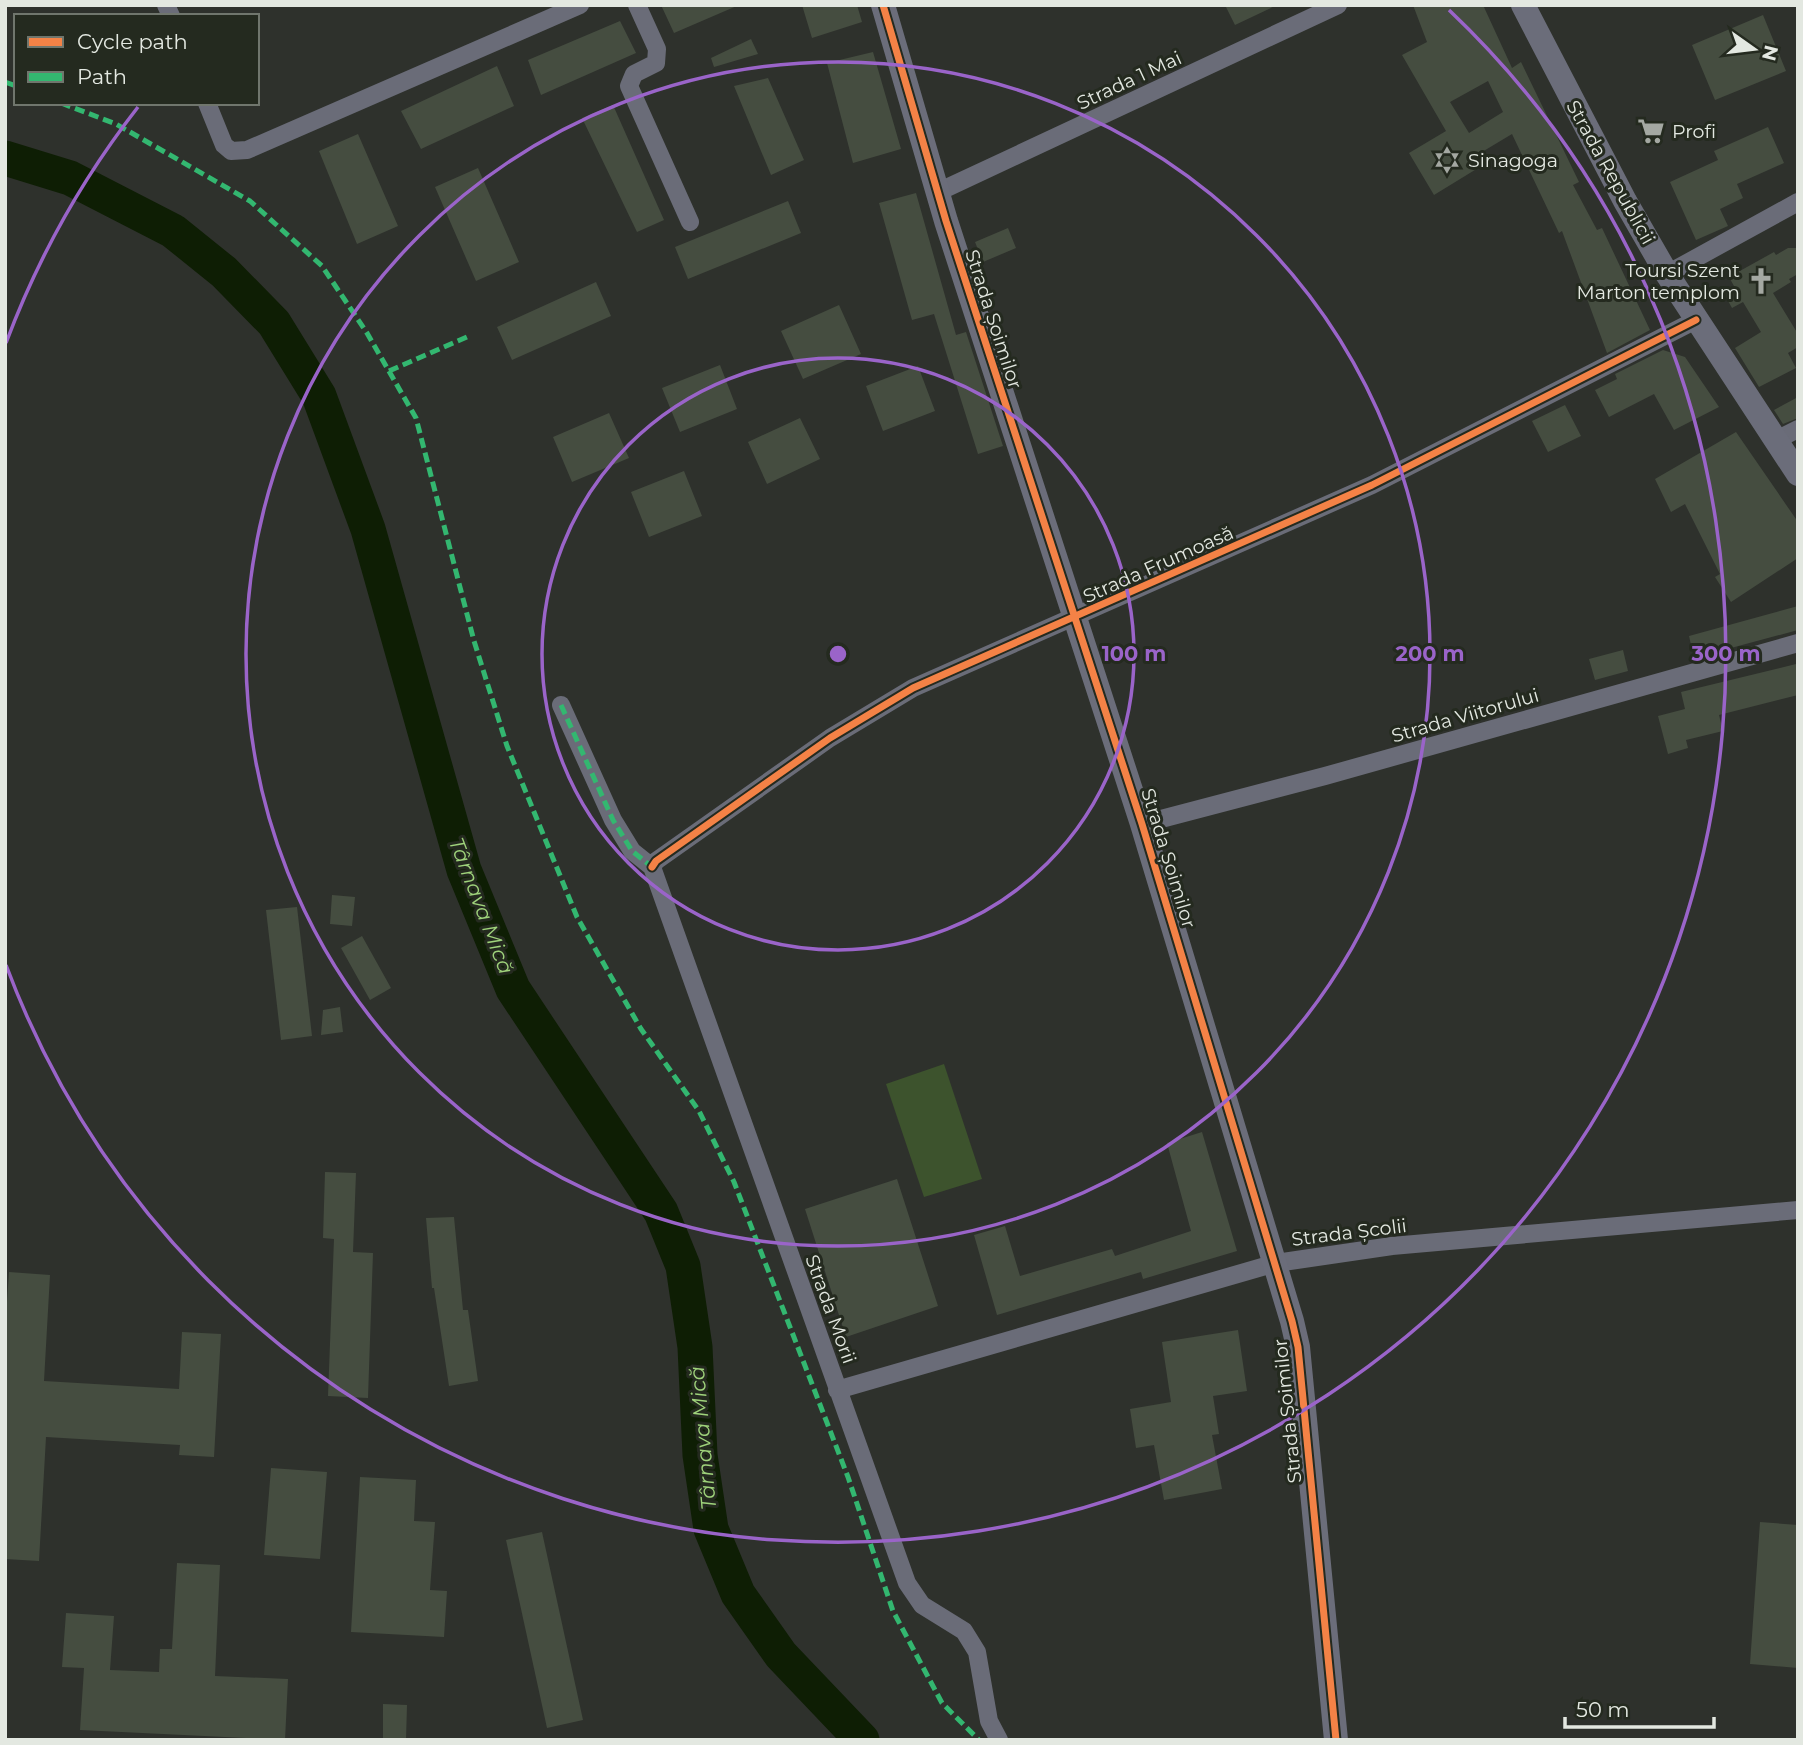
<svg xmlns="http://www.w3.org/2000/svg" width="1803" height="1745" viewBox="0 0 1803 1745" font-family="Montserrat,sans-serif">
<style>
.green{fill:#3d532d}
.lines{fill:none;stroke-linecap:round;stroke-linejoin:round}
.river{stroke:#0e1e04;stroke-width:35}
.building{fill:#454d40;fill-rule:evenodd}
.street{stroke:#6a6c78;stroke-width:18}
.secondary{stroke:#6b6d7a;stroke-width:24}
.quiet{stroke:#33b770;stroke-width:5;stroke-dasharray:10 5;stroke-linecap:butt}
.cycleway-casing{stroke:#242a1f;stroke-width:11}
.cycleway{stroke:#f48246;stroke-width:7}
.ring{fill:none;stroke:#9a64c9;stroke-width:3.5}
.labels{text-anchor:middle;stroke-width:6;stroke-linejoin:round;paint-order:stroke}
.street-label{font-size:19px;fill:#e3e8e1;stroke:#242a1f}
.poi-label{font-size:19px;fill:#e3e8e1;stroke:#242a1f;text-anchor:start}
.water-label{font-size:21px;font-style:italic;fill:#9fd37b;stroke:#242a1f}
.centre{fill:#9a64c9;stroke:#242a1f;stroke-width:3.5}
.ring-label{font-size:21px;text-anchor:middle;font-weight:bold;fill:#9a64c9;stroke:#242a1f;stroke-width:6;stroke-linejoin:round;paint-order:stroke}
</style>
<rect width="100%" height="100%" fill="#2e312c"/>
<path class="green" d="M 944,1064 L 982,1179 L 924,1197 L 886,1084 Z"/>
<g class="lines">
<path class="river" d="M 5,158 L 70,178 L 173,231 L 224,272 L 274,323 L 319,396 L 368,529 L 464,870 L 513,989 L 661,1212 L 683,1266 L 695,1347 L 700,1455 L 711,1529 L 738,1594 L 781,1655 L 862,1740"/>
</g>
<path class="building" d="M 661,5 L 739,5 L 674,33 Z
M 802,5 L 857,5 L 862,22 L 812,38 Z
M 1225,5 L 1277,5 L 1235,25 Z
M 1413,5 L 1483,5 L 1512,68 L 1521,62 L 1579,182 L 1573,185 L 1597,230 L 1602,228 L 1650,330 L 1607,353 L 1562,231 L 1559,233 L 1512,134 L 1477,155 L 1483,165 L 1434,195 L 1409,153 L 1446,131 L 1402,55 L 1427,42 ZM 1488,81 L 1503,112 L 1469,133 L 1450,102 Z
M 1763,15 L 1786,71 L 1715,100 L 1692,45 Z
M 620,21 L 636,53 L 541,95 L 528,60 Z
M 751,39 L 758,54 L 714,67 L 711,58 Z
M 873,52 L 901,149 L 853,163 L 827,63 Z
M 497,66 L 514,106 L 421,149 L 401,111 Z
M 768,78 L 804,160 L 771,175 L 734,86 Z
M 613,105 L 664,220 L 637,232 L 582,118 Z
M 1768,127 L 1784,163 L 1737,184 L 1743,198 L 1720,209 L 1728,226 L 1696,240 L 1670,182 L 1718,160 L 1714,151 Z
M 358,134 L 398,226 L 357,244 L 319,151 Z
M 478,168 L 519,262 L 476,281 L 435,187 Z
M 916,193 L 956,335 L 966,332 L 1003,446 L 978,454 L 934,314 L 912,320 L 879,203 Z
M 788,201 L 801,233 L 688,279 L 675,247 Z
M 1008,228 L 1016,248 L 983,262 L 975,242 Z
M 1788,248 L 1798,248 L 1798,274 L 1789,279 L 1791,282 L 1773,293 L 1798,334 L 1798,347 L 1788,353 L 1796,368 L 1759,387 L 1735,348 L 1761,332 L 1743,302 L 1732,308 L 1723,292 L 1734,286 L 1729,277 L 1774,252 L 1776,255 Z
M 596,282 L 611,316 L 512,360 L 497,327 Z
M 839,305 L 861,354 L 803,379 L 781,331 Z
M 1663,350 L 1685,357 L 1719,407 L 1674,430 L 1654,394 L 1609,417 L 1595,390 L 1617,379 L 1615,374 Z
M 720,365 L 737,409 L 680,432 L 662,388 Z
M 918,366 L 935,411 L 883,431 L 866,386 Z
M 1798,397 L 1798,418 L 1783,424 L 1774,410 Z
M 1565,405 L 1581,436 L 1548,452 L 1532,421 Z
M 609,413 L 629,458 L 572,482 L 553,437 Z
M 800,418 L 820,459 L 767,484 L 748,442 Z
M 1736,432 L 1798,522 L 1798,558 L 1731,602 L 1715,577 L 1720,574 L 1685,504 L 1671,512 L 1655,479 Z
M 684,471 L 702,516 L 649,537 L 631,492 Z
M 1798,606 L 1798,630 L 1694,658 L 1689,636 Z
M 1623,650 L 1628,671 L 1595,680 L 1589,659 Z
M 1796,664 L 1798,695 L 1719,715 L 1723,731 L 1686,740 L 1688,748 L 1668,754 L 1658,716 L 1685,709 L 1681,692 Z
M 332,895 L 355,897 L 352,926 L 330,924 Z
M 297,907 L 312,1036 L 281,1040 L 266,910 Z
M 362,936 L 391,988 L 370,1000 L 341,948 Z
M 340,1007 L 343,1032 L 321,1035 L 323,1010 Z
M 1202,1132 L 1237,1251 L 1143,1279 L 1141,1272 L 997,1315 L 974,1235 L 1005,1226 L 1020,1276 L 1112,1249 L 1115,1256 L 1191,1231 L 1167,1143 Z
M 325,1172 L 356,1173 L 353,1252 L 373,1253 L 368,1398 L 328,1396 L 334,1239 L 323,1238 Z
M 897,1179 L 938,1306 L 846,1337 L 805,1209 Z
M 454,1217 L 463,1310 L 468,1310 L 478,1381 L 449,1386 L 434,1288 L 432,1288 L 426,1218 Z
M 9,1272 L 50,1275 L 44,1381 L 179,1389 L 182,1332 L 221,1334 L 214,1457 L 179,1455 L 180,1445 L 46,1437 L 39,1561 L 5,1559 L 5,1331 Z
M 1238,1330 L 1247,1391 L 1213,1396 L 1219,1434 L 1212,1435 L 1222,1489 L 1164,1500 L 1154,1445 L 1136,1448 L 1130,1409 L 1171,1402 L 1162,1342 Z
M 271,1468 L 327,1472 L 320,1559 L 264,1555 Z
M 360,1477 L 416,1480 L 414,1521 L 435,1522 L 430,1590 L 447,1591 L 444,1637 L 351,1632 Z
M 1760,1522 L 1798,1525 L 1798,1668 L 1750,1664 Z
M 542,1532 L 583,1720 L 547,1728 L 506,1540 Z
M 177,1563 L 220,1565 L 215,1676 L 288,1679 L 285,1740 L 80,1730 L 84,1668 L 62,1667 L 66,1613 L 114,1616 L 110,1670 L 159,1672 L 160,1649 L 172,1649 Z
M 383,1704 L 407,1705 L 406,1740 L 383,1740 Z"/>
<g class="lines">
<path class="street" d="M 166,5 L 171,16
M 637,5 L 657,49 L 656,63 L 634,74 L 629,86 L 690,222
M 207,103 L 224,145 L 231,151 L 247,150 L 580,5
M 938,192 L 1338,5
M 1667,274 L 1798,202
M 1776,440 L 1798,429
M 561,705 L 613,820 L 632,851 L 652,867
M 1142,824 L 1325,776 L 1798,643
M 652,867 L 656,861 L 830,738 L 913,688 L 1372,485 L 1696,320
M 652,867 L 907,1583 L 922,1605 L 964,1631 L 977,1652 L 989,1721 L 999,1740
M 837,1390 L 1276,1263 L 1392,1246 L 1798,1210"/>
<path class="secondary" d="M 883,5 L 946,221 L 1142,824 L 1292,1321 L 1298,1347 L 1336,1740
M 1523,5 L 1625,201 L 1667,274 L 1798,474"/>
<path class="quiet" d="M 5,82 L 16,86
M 61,103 L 116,124 L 250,201 L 322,266 L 367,333 L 416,418 L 474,641 L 507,746 L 577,917 L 641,1029 L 699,1111 L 734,1182 L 848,1477 L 893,1611 L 942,1703 L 979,1740
M 389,371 L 469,336
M 561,705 L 613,820 L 632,851 L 652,867"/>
<defs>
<path id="cycleway" d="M 883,5 L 946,221 L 1142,824 L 1292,1321 L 1298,1347 L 1336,1740
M 652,867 L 656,861 L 830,738 L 913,688 L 1372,485 L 1696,320"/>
</defs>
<use href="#cycleway" class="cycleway-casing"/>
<use href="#cycleway" class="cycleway"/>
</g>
<g class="ring">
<circle cx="838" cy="654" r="296"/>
<circle cx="838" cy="654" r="592"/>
<path d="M6 343A888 888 0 0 1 138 107M1449 10A888 888 0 1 1 6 965"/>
</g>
<defs>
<symbol id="supermarket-bare" viewBox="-9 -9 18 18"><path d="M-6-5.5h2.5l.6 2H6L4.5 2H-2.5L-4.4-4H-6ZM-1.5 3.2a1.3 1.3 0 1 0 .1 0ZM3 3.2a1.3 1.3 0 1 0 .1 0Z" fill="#a4a8a2" stroke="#242a1f" stroke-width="2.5" paint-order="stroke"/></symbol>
<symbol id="synagogue-bare" viewBox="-9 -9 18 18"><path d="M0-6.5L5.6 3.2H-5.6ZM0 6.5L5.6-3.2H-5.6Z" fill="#a4a8a2" stroke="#242a1f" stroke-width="2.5" paint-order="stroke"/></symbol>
<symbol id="church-bare" viewBox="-9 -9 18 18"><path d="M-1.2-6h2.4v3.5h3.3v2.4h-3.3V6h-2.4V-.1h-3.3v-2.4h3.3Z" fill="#a4a8a2" stroke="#242a1f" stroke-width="2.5" paint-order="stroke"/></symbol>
</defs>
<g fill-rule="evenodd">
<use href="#supermarket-bare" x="1632" y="112" width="38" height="38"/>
<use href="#synagogue-bare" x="1428" y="141" width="38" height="38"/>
<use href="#church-bare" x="1742" y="262" width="38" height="38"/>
</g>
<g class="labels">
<g class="street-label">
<text transform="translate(1129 80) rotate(-25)" y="7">Strada 1 Mai</text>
<text transform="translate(1611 172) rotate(61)" y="7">Strada Republicii</text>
<text transform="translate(994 319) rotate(72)" y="7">Strada Șoimilor</text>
<text transform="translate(1158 564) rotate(-24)" y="7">Strada Frumoasă</text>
<text transform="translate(1465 715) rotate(-16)" y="7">Strada Viitorului</text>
<text transform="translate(1169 858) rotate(73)" y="7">Strada Șoimilor</text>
<text transform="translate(1349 1232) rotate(-7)" y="7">Strada Școlii</text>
<text transform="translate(831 1309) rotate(70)" y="7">Strada Morii</text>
<text transform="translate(1287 1411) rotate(-96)" y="7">Strada Șoimilor</text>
</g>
<g class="poi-label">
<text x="1672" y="138">Profi</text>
<text x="1468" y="167">Sinagoga</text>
<text x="1740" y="277" text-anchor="end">Toursi Szent<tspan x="1740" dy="22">Marton templom</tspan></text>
</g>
<g class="water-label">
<text transform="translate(481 906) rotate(69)" y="7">Târnava Mică</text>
<text transform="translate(703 1438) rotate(-95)" y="7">Târnava Mică</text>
</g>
</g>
<circle cx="838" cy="654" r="10" class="centre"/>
<g class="ring-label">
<text x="1134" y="661">100 m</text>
<text x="1430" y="661">200 m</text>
<text x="1726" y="661">300 m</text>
</g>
<rect width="1803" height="1745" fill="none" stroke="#e3e8e1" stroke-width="14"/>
<rect x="14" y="14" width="245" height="91" fill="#242a1f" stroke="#70766d" stroke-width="2"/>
<rect x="28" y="37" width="35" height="10" fill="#f48246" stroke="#70766d" stroke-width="2"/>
<text x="77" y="49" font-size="21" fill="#e3e8e1">Cycle path</text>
<rect x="28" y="72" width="35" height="10" fill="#33b770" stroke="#70766d" stroke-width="2"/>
<text x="77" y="84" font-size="21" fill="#e3e8e1">Path</text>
<g transform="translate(1754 49) rotate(104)" stroke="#242a1f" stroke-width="5" paint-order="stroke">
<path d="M0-5L12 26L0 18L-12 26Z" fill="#e3e8e1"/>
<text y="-10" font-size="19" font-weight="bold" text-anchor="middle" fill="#e3e8e1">N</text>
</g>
<path d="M1565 1717v10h149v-10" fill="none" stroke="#e3e8e1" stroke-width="3.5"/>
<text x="1576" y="1717" font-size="21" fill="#e3e8e1" stroke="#242a1f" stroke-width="5" paint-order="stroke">50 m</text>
</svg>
